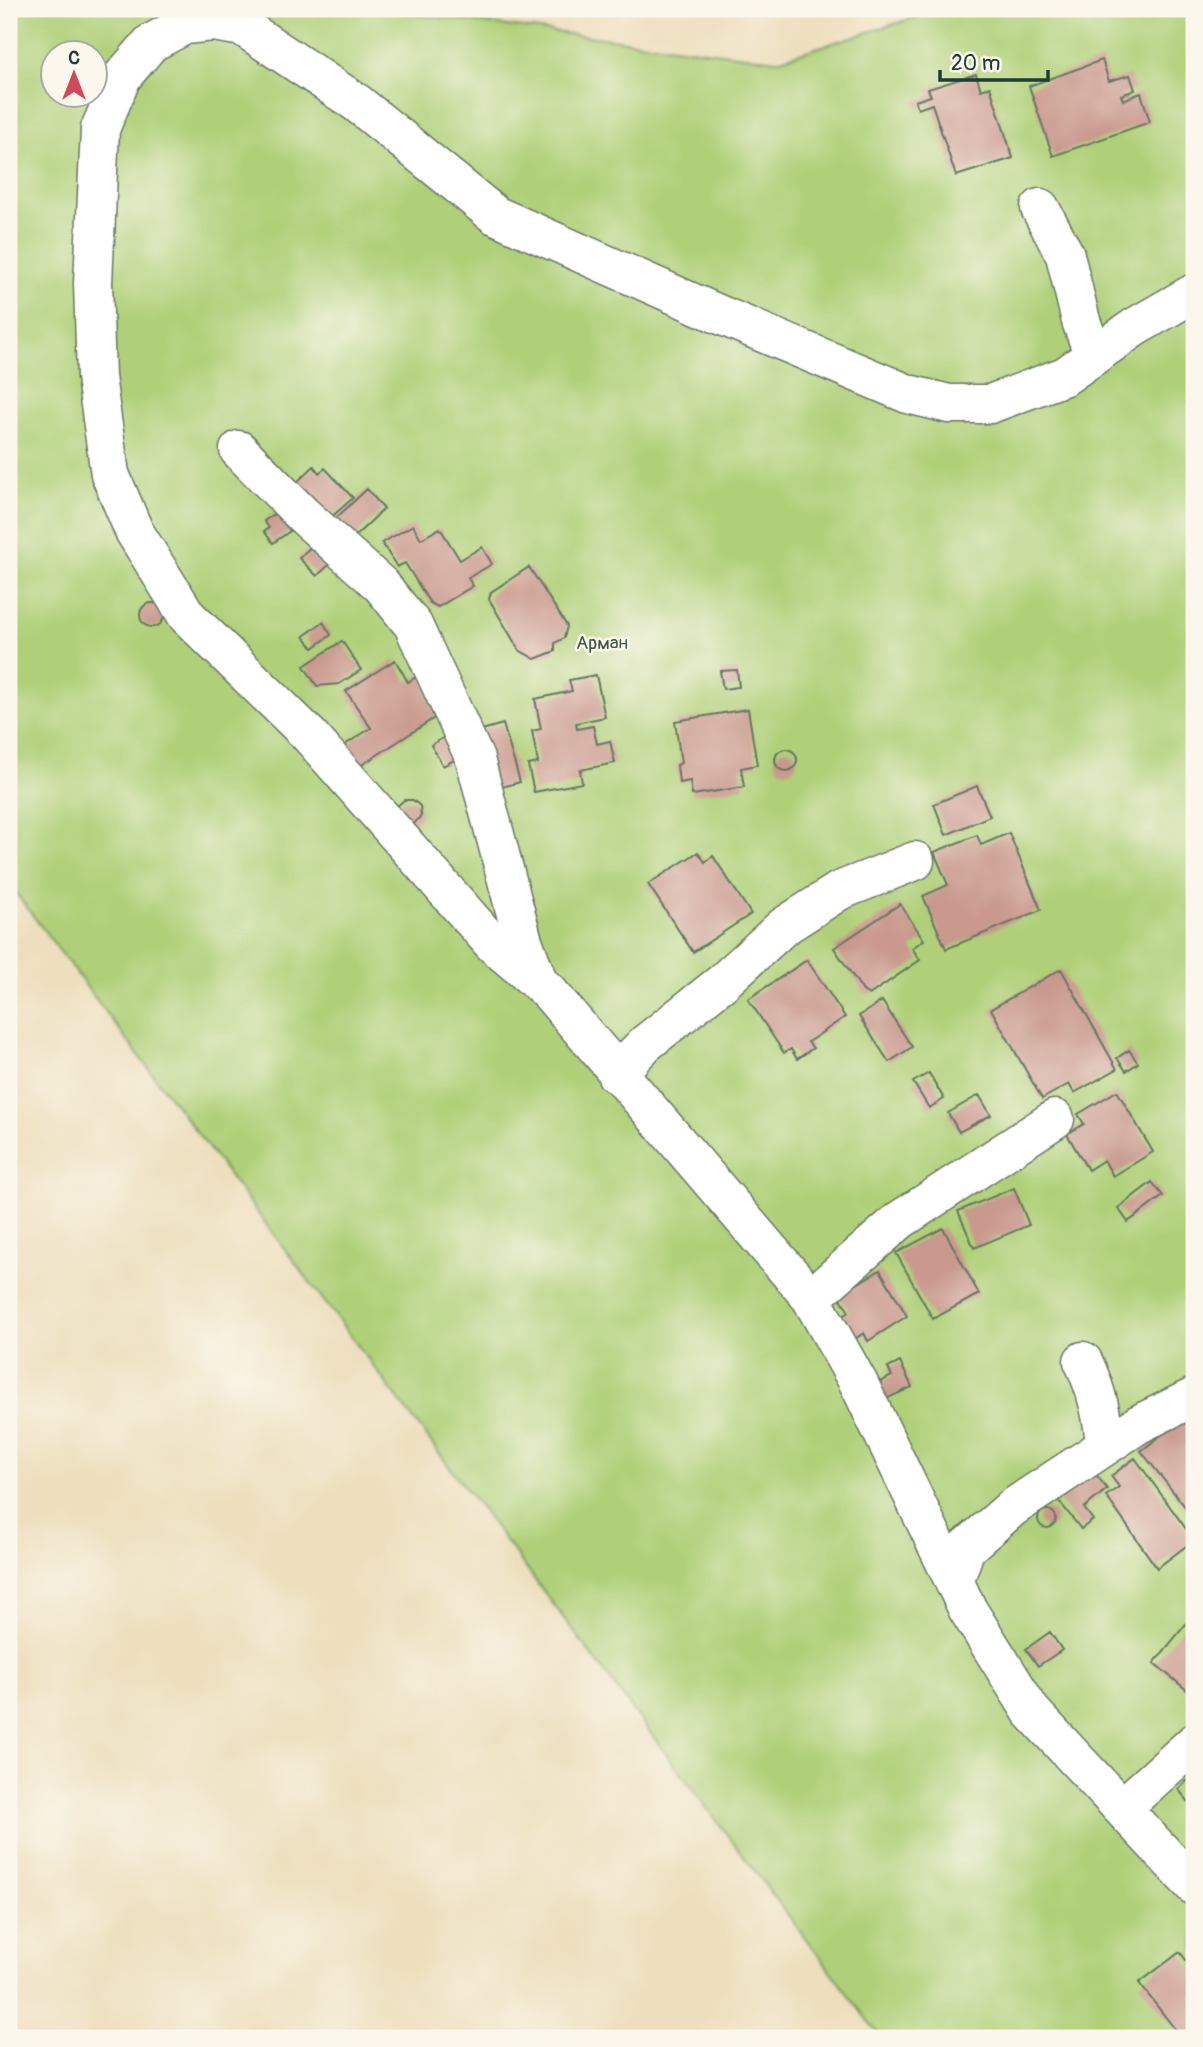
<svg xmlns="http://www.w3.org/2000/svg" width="1203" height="2047" viewBox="0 0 1203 2047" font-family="Pangolin,sans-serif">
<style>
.green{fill:#afd078;stroke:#678656;stroke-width:2;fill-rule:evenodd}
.building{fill:#c9998d}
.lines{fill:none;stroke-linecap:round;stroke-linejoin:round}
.minor-casing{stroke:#677664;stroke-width:41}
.minor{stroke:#fff;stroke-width:38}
.labels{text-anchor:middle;stroke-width:5;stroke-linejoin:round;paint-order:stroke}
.park-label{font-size:19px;fill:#3c5a42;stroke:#fbf7ec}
</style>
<rect width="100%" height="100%" fill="#fbf7ec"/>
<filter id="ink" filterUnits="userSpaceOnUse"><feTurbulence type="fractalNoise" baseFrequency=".0143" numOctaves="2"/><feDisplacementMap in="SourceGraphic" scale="14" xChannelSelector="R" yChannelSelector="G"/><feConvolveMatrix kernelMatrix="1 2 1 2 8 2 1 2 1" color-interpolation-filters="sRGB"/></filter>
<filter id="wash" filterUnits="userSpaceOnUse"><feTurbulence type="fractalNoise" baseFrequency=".00686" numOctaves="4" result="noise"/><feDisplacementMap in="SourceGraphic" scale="28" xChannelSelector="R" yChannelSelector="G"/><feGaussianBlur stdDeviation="1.57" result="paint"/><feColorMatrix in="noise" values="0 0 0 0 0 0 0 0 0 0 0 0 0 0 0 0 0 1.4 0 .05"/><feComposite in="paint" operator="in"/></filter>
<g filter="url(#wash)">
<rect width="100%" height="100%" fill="#eddfbd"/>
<path class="green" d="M 9,9 L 371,9 L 777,60 L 927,14 L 928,9 L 1194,9 L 1194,2038 L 881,2038 L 9,884 ZM 52,52 L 94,52 L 94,94 L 52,94 Z"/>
<g id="blocks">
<path class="building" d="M 1102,60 L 1109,81 L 1130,75 L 1135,90 L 1121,95 L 1123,100 L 1141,93 L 1150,122 L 1053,156 L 1029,86 Z
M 976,74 L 981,90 L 990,87 L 1013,158 L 956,176 L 932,104 L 918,109 L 915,101 L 931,96 L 928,89 Z
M 314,466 L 319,473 L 325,468 L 353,498 L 328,520 L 295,484 Z
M 367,489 L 384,509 L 352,539 L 334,520 Z
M 277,512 L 290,531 L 273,543 L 264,531 L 269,528 L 264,521 Z
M 413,525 L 421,539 L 440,528 L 460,560 L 482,547 L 492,564 L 468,578 L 473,586 L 438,607 L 430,603 L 405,563 L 397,567 L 382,543 Z
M 312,546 L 330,564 L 317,576 L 299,558 Z
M 529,567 L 567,626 L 564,638 L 555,643 L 555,651 L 535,659 L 519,650 L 489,599 L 491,592 Z
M140 615a12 12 0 1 1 24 0a12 12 0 1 1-24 0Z
M 323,622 L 331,635 L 313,648 L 304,636 Z
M 342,641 L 361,670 L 339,684 L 317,686 L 304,666 Z
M 395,660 L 408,682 L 421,674 L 445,711 L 351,772 L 337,750 L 371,728 L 346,691 Z
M 737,670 L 739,687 L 723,689 L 720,671 Z
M 596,675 L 605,717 L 576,723 L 577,729 L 593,726 L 597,744 L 610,741 L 615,763 L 580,770 L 582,783 L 534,792 L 528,765 L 538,763 L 532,731 L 541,729 L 535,699 L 572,691 L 569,680 Z
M 748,709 L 757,765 L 741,768 L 744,787 L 692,795 L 690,781 L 679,783 L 677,765 L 681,763 L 675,721 Z
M 503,724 L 520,782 L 495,789 L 478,731 Z
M 448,735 L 460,757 L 443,766 L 431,745 Z
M775 760a11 11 0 1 1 22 0a11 11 0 1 1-22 0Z
M 977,786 L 990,816 L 946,835 L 934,804 Z
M 404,800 L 413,800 L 420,806 L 421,816 L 412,826 L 395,808 Z
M 1009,833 L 1041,910 L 946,949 L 923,896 L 948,885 L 934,852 L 977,835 L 981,845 Z
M 698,852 L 705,862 L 713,856 L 751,914 L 693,952 L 648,884 Z
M 900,904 L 924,940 L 912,948 L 920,960 L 869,995 L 863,991 L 834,948 Z
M 807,960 L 845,1017 L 808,1042 L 813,1048 L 797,1059 L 791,1049 L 784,1053 L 748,999 Z
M 1061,969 L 1117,1069 L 1074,1093 L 1069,1084 L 1042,1099 L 991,1009 Z
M 882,1001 L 912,1047 L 889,1062 L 859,1016 Z
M 1129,1050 L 1138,1063 L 1126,1071 L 1117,1058 Z
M 929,1073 L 944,1099 L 929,1108 L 913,1082 Z
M 1117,1091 L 1153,1152 L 1113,1176 L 1104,1160 L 1088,1170 L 1067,1134 L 1084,1124 L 1078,1114 Z
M 979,1095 L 991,1115 L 959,1132 L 948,1113 Z
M 1152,1182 L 1163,1196 L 1128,1222 L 1118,1208 Z
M 1014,1188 L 1029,1225 L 974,1248 L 958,1211 Z
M 943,1228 L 979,1294 L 933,1319 L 896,1253 Z
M 880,1270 L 907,1316 L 868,1341 L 864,1333 L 853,1340 L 839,1317 L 849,1312 L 839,1295 Z
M 900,1362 L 912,1387 L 884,1400 L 876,1384 L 892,1376 L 888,1368 Z
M 1187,1415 L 1194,1424 L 1194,1518 L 1141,1451 Z
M 1135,1458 L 1194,1540 L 1157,1568 L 1106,1496 L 1119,1487 L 1111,1476 Z
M 1095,1473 L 1107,1489 L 1084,1508 L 1093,1520 L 1081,1529 L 1059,1501 Z
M1038 1519a9 9 0 1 1 18 0a9 9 0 1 1-18 0Z
M 1194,1614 L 1194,1696 L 1154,1663 Z
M 1050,1632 L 1062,1650 L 1038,1666 L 1026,1649 Z
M 1194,1775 L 1194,1798 L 1189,1802 L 1178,1789 Z
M 1180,1952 L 1194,1971 L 1194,2038 L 1182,2038 L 1139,1983 Z"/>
</g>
</g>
<g filter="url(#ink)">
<use href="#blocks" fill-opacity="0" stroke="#677664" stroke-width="2"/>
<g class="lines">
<defs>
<path id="minor" d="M 1040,208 L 1065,255 L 1081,321 L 1094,356
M 1194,293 L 1135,327 L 1065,376 L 990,404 L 949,404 L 908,394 L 718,314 L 495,215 L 357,103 L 243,27 L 213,22 L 185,25 L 151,43 L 122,77 L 100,129 L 93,283 L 96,377 L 110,474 L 134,531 L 187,616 L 310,736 L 493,944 L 548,991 L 811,1298 L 859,1384 L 968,1610 L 1031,1711 L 1194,1886
M 239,450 L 303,515 L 381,585 L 413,625 L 475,759 L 523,941 L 538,981
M 616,1074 L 645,1044 L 723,982 L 783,927 L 839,891 L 915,861
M 811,1298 L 900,1220 L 1055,1119
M 1083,1361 C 1096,1388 1103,1415 1105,1446
M 954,1582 L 966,1548 L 1012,1508 L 1139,1424 L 1194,1397
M 1123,1807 L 1194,1743"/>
</defs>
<use href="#minor" class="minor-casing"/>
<use href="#minor" class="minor"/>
</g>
</g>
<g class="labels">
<g class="park-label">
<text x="602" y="649">Арман</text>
</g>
</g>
<rect width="1203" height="2047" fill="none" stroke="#fbf7ec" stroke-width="35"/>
<g transform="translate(74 74)"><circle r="33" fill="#fbf7ec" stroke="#a3ada2" stroke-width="2"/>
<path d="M0-5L12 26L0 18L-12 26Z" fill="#d1495b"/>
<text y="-10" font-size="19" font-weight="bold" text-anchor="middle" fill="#1f3d34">С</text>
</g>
<path d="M940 70v10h108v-10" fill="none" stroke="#1f3d34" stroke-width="3.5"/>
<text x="951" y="70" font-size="21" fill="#1f3d34" stroke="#fbf7ec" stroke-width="5" paint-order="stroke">20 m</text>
</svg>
